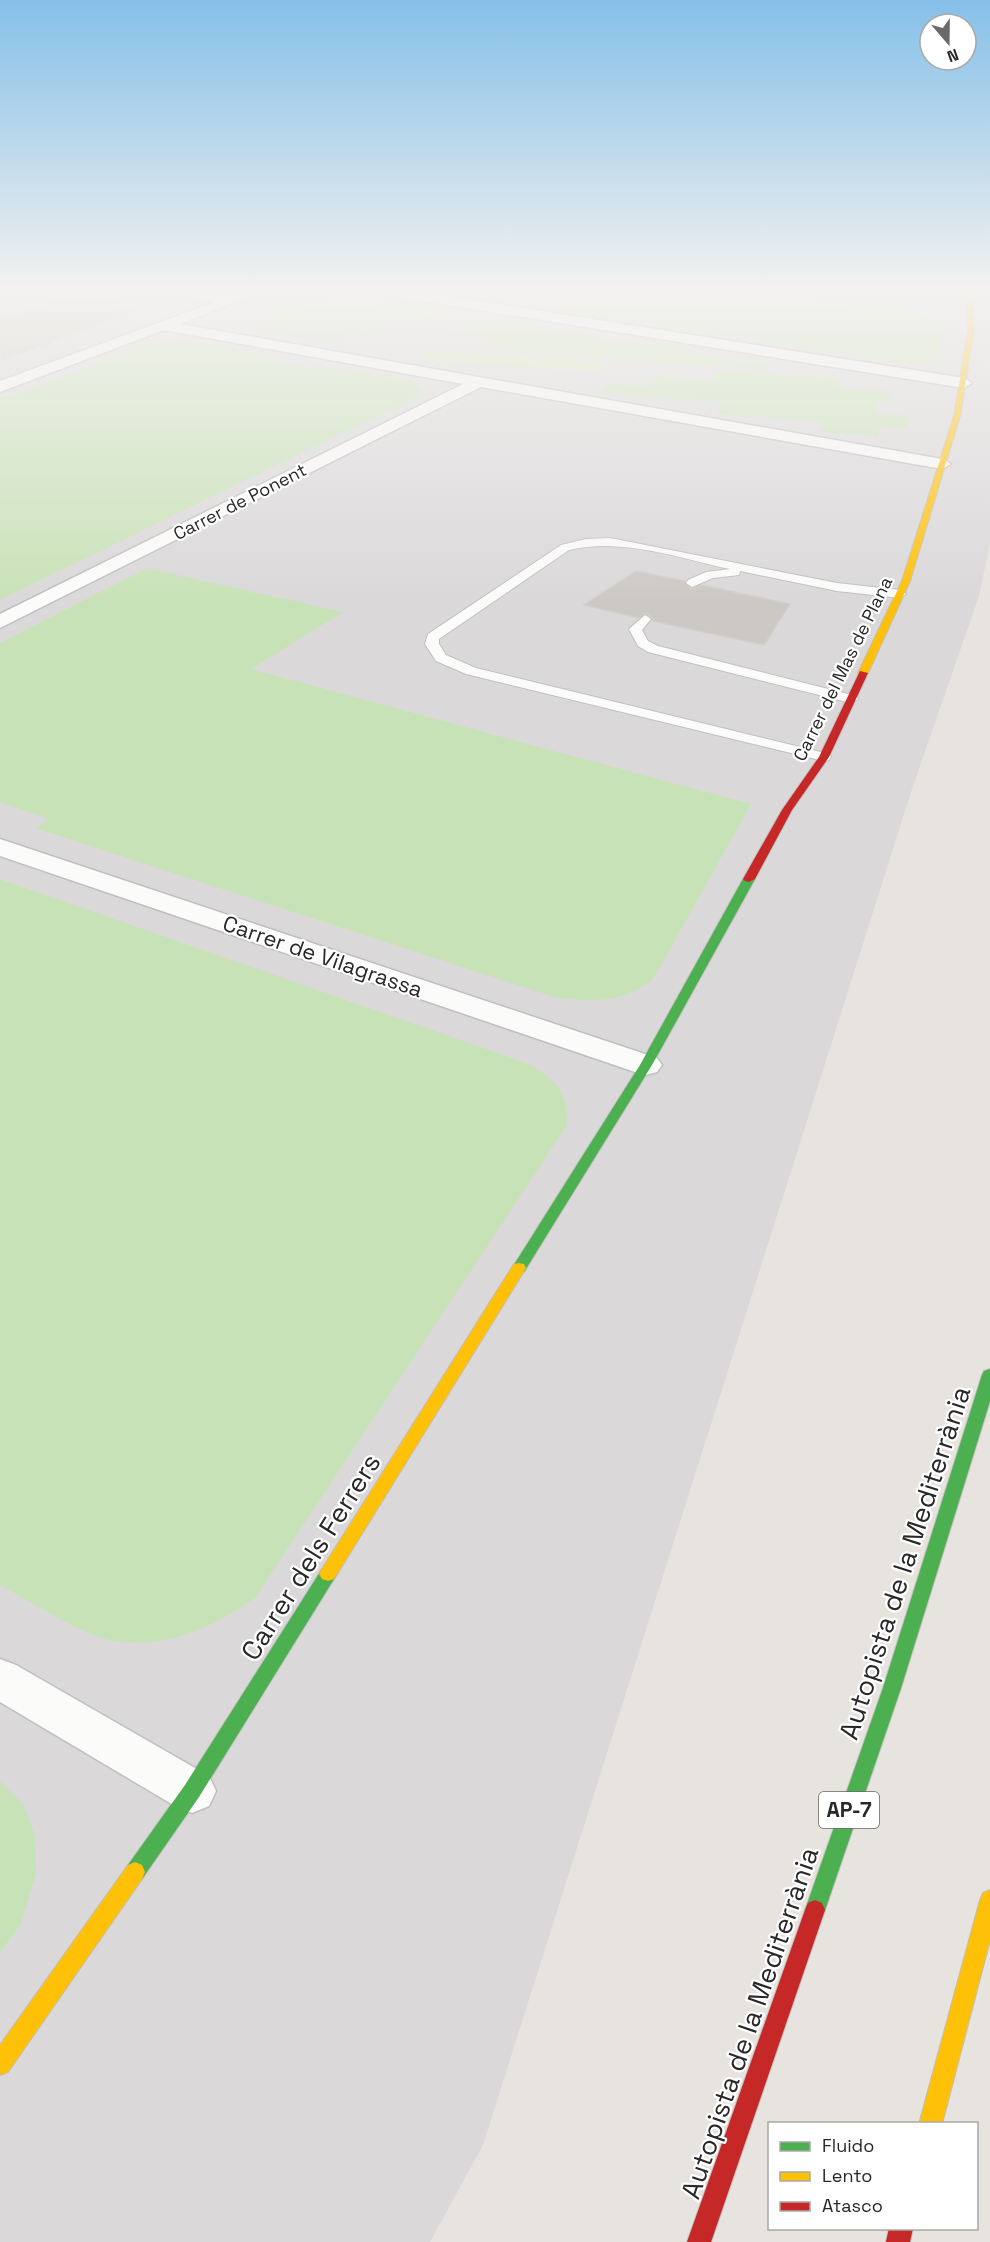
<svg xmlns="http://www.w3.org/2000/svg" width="990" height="2242" viewBox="0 0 990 2242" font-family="'Space Grotesk',sans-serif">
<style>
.industrial{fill:#dbd8da}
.green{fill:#c8e2b7}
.pitch{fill:#d3e6b5}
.building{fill:#ccc9c5;stroke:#d2cfca;stroke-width:1.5}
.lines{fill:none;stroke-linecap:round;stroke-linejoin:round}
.lane-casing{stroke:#c0bfbf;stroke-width:2}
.street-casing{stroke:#c0bfbf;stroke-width:3}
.fast-casing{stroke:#c0bfbf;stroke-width:2}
.slow-casing{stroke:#c0bfbf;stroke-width:2}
.jam-casing{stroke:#c0bfbf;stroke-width:2}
.lane{fill:#fbfbfa;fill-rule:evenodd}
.street{fill:#fbfbfa;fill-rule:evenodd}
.fast{fill:#4caf50;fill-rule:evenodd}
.slow{fill:#ffc107;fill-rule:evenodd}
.jam{fill:#c62828;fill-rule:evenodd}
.labels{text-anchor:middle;stroke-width:4.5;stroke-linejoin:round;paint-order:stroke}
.far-street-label{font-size:18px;fill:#282828;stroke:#fff}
.shield{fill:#fff;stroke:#686868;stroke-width:1.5}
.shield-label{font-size:21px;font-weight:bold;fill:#282828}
.street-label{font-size:22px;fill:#282828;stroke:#fff}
.near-street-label{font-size:27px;fill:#282828;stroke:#fff}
</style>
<rect width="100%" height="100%" fill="#e7e3de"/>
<path class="industrial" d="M 0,289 L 990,289 L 990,543 L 979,596 L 911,792 L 483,2145 L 430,2242 L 0,2242 Z"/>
<path class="green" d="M 423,289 L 742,289 L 942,318 L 939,355 C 928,366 907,363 892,362 Z
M 333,296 L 386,300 L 382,305 L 443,309 L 439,313 L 299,305 L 304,300 L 327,302 Z
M 308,307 L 438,315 L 432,322 L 382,319 L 374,327 L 392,328 L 389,332 L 374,331 L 369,336 L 348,334 L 341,341 L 282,337 L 289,331 L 248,328 L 254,323 L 269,324 L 272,320 L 266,320 L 276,312 L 300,314 Z
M 471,325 L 601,333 L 596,341 L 695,347 L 693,353 L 714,354 L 712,359 L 769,363 L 766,370 L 501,352 L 506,345 L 490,344 L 494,339 L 450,336 L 455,331 L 464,332 Z
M 172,341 L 193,341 L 275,356 L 269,360 L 310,368 L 319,365 L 411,381 L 422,386 L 423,390 L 421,395 L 0,600 L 0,400 L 143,345 Z
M 717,370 L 840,378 L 838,388 L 893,392 L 891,403 L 878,402 L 876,413 L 909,416 L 907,428 L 881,426 L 878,436 L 820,432 L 822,421 L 717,414 L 721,402 L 600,394 L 607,383 L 648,386 L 654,376 L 712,380 Z
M 147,568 L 343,612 L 251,669 L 751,804 L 654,978 C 625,1004 588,1003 551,996 L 35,828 L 49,819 L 0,802 L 0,643 Z
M 0,879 L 529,1064 C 557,1081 568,1091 567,1125 L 255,1598 C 206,1633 143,1659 84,1631 C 55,1618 28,1600 0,1585 Z
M 0,1781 L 24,1805 L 35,1836 L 36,1873 L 21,1924 L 0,1952 Z"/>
<path class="pitch" d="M 426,350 L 605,362 L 599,372 L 417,359 Z"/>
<path class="building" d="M 69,295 L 145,308 L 0,361 L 0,319 Z
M 636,571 L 684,581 L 691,589 L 702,585 L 790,604 L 764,645 L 653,621 L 652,617 L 645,613 L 639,618 L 584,605 Z"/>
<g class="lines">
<defs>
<path id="lane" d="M 610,538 L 837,583 L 900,590 L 906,594 L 900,598 L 837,591 L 740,571 L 739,575 L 713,578 L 692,587 L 686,583 L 688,580 L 706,572 L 730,569 C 679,558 621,537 569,550 L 439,639 L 439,644 L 446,655 L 476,668 L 829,754 L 831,757 L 829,760 L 824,761 L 466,674 L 436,661 L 425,644 L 428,634 L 561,545 L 586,539 Z
M 645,615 L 651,619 L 642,630 L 648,641 L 658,646 L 856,696 L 858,699 L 851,703 L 648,652 L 638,646 L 629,629 Z"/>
<path id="street" d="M 160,289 L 192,289 L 230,296 L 248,289 L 268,289 L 180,324 L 942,459 L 951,464 L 942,469 L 481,387 L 0,628 L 0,614 L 463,384 L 164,330 L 0,392 L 0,381 L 215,302 L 167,293 Z
M 367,289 L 402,289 L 964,378 L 972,383 L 964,388 L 374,293 Z
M 0,839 L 657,1058 L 662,1065 L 657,1072 L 646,1075 L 635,1072 L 0,856 Z
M 0,1659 L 16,1665 L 209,1776 L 216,1791 L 209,1806 L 192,1813 L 175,1806 L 0,1702 Z"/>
<path id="fast" d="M 749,876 L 755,879 L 652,1065 L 524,1272 L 514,1272 L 512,1268 L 640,1065 L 743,879 Z
M 990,1369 L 990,1401 L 901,1688 L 825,1910 L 822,1917 L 815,1920 L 808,1917 L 805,1910 L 883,1688 L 982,1375 L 984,1371 Z
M 328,1567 L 334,1569 L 337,1574 L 334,1579 L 199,1797 L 142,1879 L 135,1882 L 128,1879 L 125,1872 L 128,1865 L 185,1785 L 322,1569 Z"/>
<path id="slow" d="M 967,289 L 973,289 L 974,330 L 960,416 L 910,581 L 868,673 L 860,675 L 858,673 L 902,581 L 954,416 L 968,330 Z
M 519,1263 L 524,1264 L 526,1268 L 334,1579 L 328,1581 L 322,1579 L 319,1574 L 322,1569 L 514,1264 Z
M 135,1862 L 142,1865 L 145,1872 L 142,1879 L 8,2072 L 0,2075 L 0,2045 L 128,1865 Z
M 990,1890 L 990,1940 L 942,2124 L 919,2124 L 980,1900 L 983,1893 Z"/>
<path id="jam" d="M 860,671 L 868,673 L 829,757 L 792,810 L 755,879 L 749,882 L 745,881 L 743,879 L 782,810 L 819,757 Z
M 815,1900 L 822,1903 L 825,1910 L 711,2242 L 687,2242 L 805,1910 L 808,1903 Z
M 889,2228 L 913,2228 L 910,2242 L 886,2242 Z"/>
</defs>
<use href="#lane" class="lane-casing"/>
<use href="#street" class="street-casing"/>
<use href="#fast" class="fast-casing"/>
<use href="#slow" class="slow-casing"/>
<use href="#jam" class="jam-casing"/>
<use href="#lane" class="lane"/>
<use href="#street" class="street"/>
<use href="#fast" class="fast"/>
<use href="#slow" class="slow"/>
<use href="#jam" class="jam"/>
</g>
<linearGradient id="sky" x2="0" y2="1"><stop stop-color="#85c0e8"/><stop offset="0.48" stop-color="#f4f2f0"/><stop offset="1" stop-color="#f4f2f0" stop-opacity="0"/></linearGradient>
<rect width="990" height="603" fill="url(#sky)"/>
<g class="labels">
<g class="far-street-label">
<text transform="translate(240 502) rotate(-27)" y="6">Carrer de Ponent</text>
<text transform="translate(843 669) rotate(-64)" y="6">Carrer del Mas de Plana</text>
</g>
<rect class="shield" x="819" y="1792" width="60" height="36" rx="4.5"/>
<g class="shield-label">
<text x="849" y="1817">AP-7</text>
</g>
<g class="street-label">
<text transform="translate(323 956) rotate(19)" y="8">Carrer de Vilagrassa</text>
</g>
<g class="near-street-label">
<text transform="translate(311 1557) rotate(-58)" y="9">Carrer dels Ferrers</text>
<text transform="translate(905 1563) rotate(-72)" y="9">Autopista de la Mediterrània</text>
<text transform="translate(750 2023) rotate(-71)" y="9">Autopista de la Mediterrània</text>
</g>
</g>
<rect x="768" y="2122" width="210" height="108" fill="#ffffff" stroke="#a9a9a9" stroke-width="1.5"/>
<rect x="780" y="2142" width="30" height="9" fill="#4caf50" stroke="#a9a9a9" stroke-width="1.5"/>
<text x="822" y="2152" font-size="18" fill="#282828">Fluido</text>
<rect x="780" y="2172" width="30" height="9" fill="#ffc107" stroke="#a9a9a9" stroke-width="1.5"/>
<text x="822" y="2182" font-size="18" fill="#282828">Lento</text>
<rect x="780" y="2202" width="30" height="9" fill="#c62828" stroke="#a9a9a9" stroke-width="1.5"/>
<text x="822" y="2212" font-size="18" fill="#282828">Atasco</text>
<g transform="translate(948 42) rotate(160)"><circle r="28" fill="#ffffff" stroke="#a9a9a9" stroke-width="1.5"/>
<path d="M0-4.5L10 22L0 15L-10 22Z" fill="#6b6968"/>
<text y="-9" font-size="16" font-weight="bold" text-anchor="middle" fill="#282828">N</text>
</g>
</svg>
